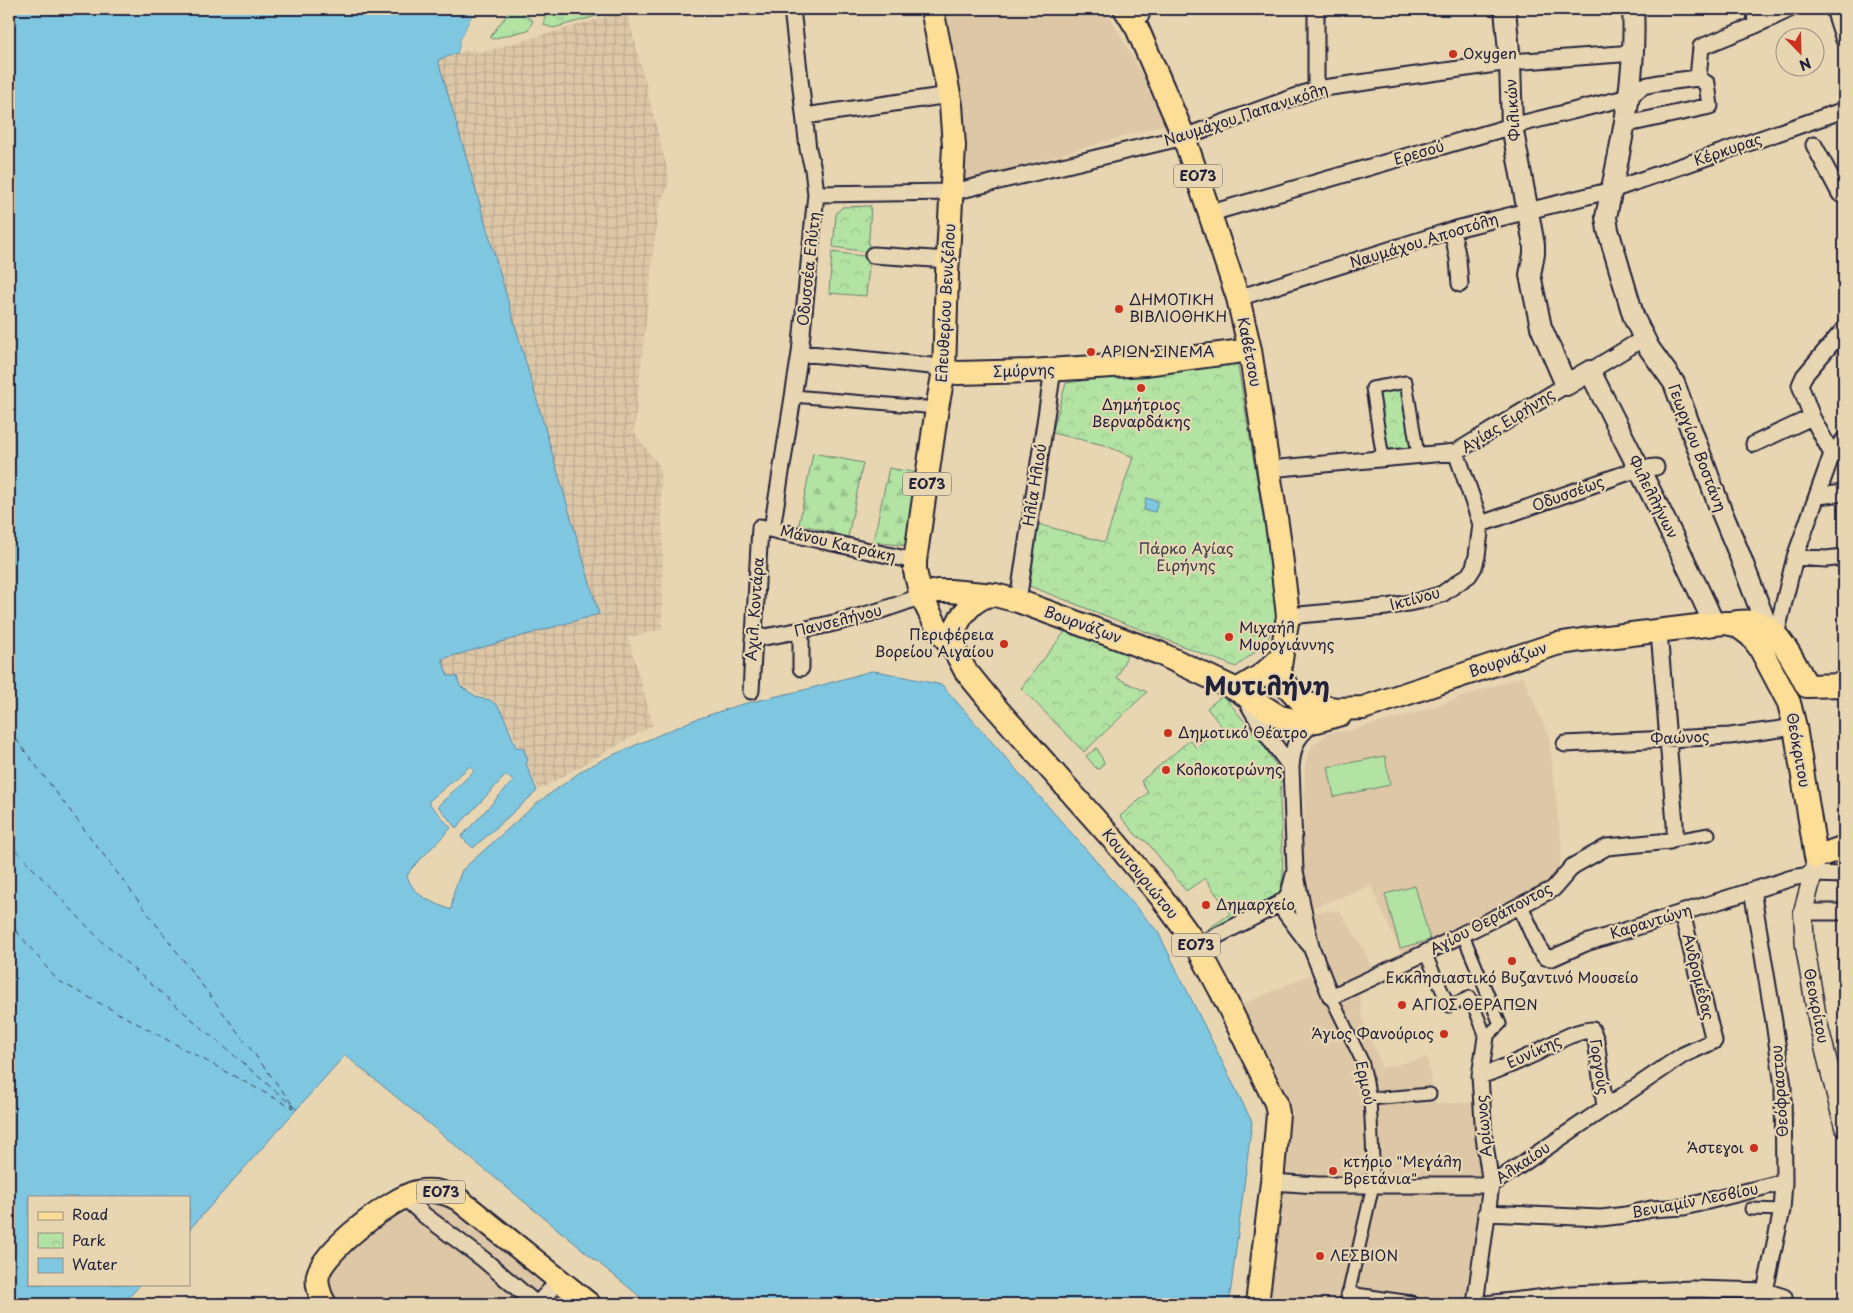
<svg xmlns="http://www.w3.org/2000/svg" width="1853" height="1313" viewBox="0 0 1853 1313" font-family="'Playpen Sans',sans-serif">
<style>
.built{fill:#ddc7a7}
.industrial{fill:url(#industrial-grid)}
.grass{fill:url(#grass-tufts);stroke:#6a826f}
.forest{fill:url(#forest-firs);stroke:#6a826f}
.park{fill:url(#park-crowns);stroke:#6a826f}
.garden{fill:#b2e3a3;stroke:#6a826f}
.water{fill:#7fc7e0;stroke:#5a859e}
.pier{fill:#e8d6b3}
.lines{fill:none;stroke-linecap:round;stroke-linejoin:round}
.ferry{stroke:#35435c;stroke-width:1;stroke-dasharray:6 5;stroke-linecap:butt}
.pedestrian-casing{stroke:#22223b;stroke-width:15}
.minor-casing{stroke:#22223b;stroke-width:19}
.tertiary-casing{stroke:#22223b;stroke-width:21}
.secondary-casing{stroke:#22223b;stroke-width:24}
.primary-casing{stroke:#22223b;stroke-width:26}
.pedestrian{stroke:#e8d6b3;stroke-width:11}
.minor{stroke:#e8d6b3;stroke-width:15}
.tertiary{stroke:#e8d6b3;stroke-width:18}
.secondary{stroke:#e8d6b3;stroke-width:20}
.primary{stroke:#fdde96;stroke-width:22}
.poi-dot{fill:#c8321e;stroke:#e8d6b3;stroke-width:2}
.labels{text-anchor:middle;stroke-width:4.5;stroke-linejoin:round;paint-order:stroke}
.shield{fill:#e8d6b3;stroke:#5d585f;stroke-width:1}
.shield-label{font-size:14px;font-weight:bold;fill:#22223b}
.poi-label{font-size:15px;fill:#22223b;stroke:#e8d6b3;text-anchor:start}
.street-label{font-size:15px;fill:#22223b;stroke:#e8d6b3}
.park-label{font-size:15px;fill:#383f4b;stroke:#e8d6b3}
.town-label{font-size:25px;font-weight:bold;fill:#22223b;stroke:#e8d6b3}
</style>
<defs>
<pattern id="industrial-grid" width="8" height="8" patternUnits="userSpaceOnUse" patternTransform="scale(1.25)"><rect width="8" height="8" fill="#ddc7a7"/><path d="M0 4h8M4 0v8" fill="none" stroke="#bdab91"/></pattern>
<pattern id="grass-tufts" width="24" height="20" patternUnits="userSpaceOnUse" patternTransform="scale(1.25)"><rect width="24" height="20" fill="#b2e3a3"/><path d="M3 7l-1-3M5 7V3M7 7l1-3M15 17l-1-3M17 17v-4M19 17l1-3" fill="none" stroke="#99c28d"/></pattern>
<pattern id="forest-firs" width="22" height="20" patternUnits="userSpaceOnUse" patternTransform="scale(1.25)"><rect width="22" height="20" fill="#b2e3a3"/><path d="M5 1l3.5 6h-7zM16 11l3.5 6h-7z" fill="#99c28d"/></pattern>
<pattern id="park-crowns" width="20" height="18" patternUnits="userSpaceOnUse" patternTransform="scale(1.25)"><rect width="20" height="18" fill="#b2e3a3"/><path d="M2 6a3 3 0 1 1 6 0M12 15a3 3 0 1 1 6 0" fill="none" stroke="#99c28d"/></pattern>
</defs>
<rect width="100%" height="100%" fill="#e8d6b3"/>
<filter id="ink" filterUnits="userSpaceOnUse"><feTurbulence type="fractalNoise" baseFrequency=".02" numOctaves="2"/><feDisplacementMap in="SourceGraphic" scale="10" xChannelSelector="R" yChannelSelector="G"/><feConvolveMatrix kernelMatrix="1 2 1 2 8 2 1 2 1" color-interpolation-filters="sRGB"/></filter>
<g filter="url(#ink)">
<path class="built" d="M 945,9 L 1106,9 L 1165,117 L 1170,123 L 962,183 L 956,66 Z
M 1523,676 L 1549,737 L 1562,849 L 1559,868 L 1547,885 L 1403,958 L 1371,886 L 1309,909 L 1303,895 L 1305,762 L 1312,746 L 1328,733 L 1346,731 L 1412,714 Z
M 1339,910 L 1364,949 L 1377,980 L 1359,988 L 1362,1015 L 1382,1068 L 1427,1057 L 1436,1104 L 1477,1102 L 1486,1189 L 1472,1304 L 1268,1304 L 1284,1186 L 1286,1121 L 1239,1006 L 1323,969 L 1307,913 Z
M 451,1203 L 582,1304 L 329,1304 L 325,1270 L 356,1245 L 395,1217 L 427,1205 Z"/>
<path class="industrial" d="M 627,11 L 670,180 L 658,209 L 634,432 L 660,467 L 663,541 L 662,630 L 628,637 L 653,725 L 539,790 L 500,706 L 492,700 L 479,695 L 460,684 L 458,675 L 448,676 L 442,659 L 599,614 L 438,60 L 467,50 L 483,52 Z"/>
<path class="grass" d="M 511,9 L 517,9 L 533,21 L 528,30 L 492,39 L 490,37 Z
M 549,9 L 607,9 L 600,15 L 553,28 L 544,25 L 544,19 Z"/>
<path class="forest" d="M 813,453 L 863,463 L 848,537 L 799,524 Z
M 889,468 L 924,474 L 909,546 L 873,542 Z"/>
<path class="park" d="M 871,206 L 868,252 L 833,247 L 836,214 L 842,207 Z
M 832,252 L 870,257 L 866,296 L 829,293 Z
M 1237,361 L 1279,611 L 1266,643 L 1236,667 L 1027,585 L 1034,523 L 1105,542 L 1133,457 L 1104,445 L 1052,433 L 1066,383 Z
M 1404,387 L 1413,450 L 1385,453 L 1377,391 Z
M 1067,629 L 1128,653 L 1117,678 L 1147,692 L 1084,752 L 1021,688 Z
M 1223,695 L 1261,742 L 1281,773 L 1280,800 L 1283,874 L 1281,888 L 1275,900 L 1213,930 L 1208,929 L 1230,914 L 1205,878 L 1186,891 L 1148,843 L 1136,835 L 1120,816 L 1148,793 L 1141,781 L 1190,740 L 1196,748 L 1222,727 L 1207,708 Z"/>
<path class="garden" d="M 1097,748 L 1104,763 L 1099,769 L 1096,768 L 1086,756 Z
M 1385,756 L 1390,785 L 1334,797 L 1328,767 Z
M 1415,886 L 1430,940 L 1400,948 L 1385,894 Z"/>
<path class="water" d="M 9,9 L 475,9 L 461,39 L 458,53 L 438,60 L 599,614 L 442,659 L 448,676 L 457,676 L 460,686 L 479,698 L 490,700 L 498,706 L 503,714 L 516,747 L 523,748 L 528,760 L 526,764 L 537,791 L 473,848 L 461,837 L 513,781 L 506,775 L 456,828 L 438,806 L 474,771 L 470,766 L 428,802 L 451,828 L 411,869 L 407,876 C 415,898 431,901 451,910 L 454,891 L 462,870 L 536,804 L 583,770 L 604,759 L 691,721 L 739,705 L 808,689 L 871,671 L 882,672 L 942,685 L 1158,932 L 1252,1122 L 1229,1304 L 649,1304 L 345,1055 L 189,1230 L 189,1197 L 29,1197 L 29,1284 L 141,1284 L 123,1304 L 9,1304 Z
M 1146,498 L 1158,501 L 1155,512 L 1144,510 Z"/>
<path class="pier" d="M 475,9 L 477,9 L 476,13 L 463,40 L 461,52 L 458,53 L 461,39 Z"/>
<g class="lines">
<path class="ferry" d="M 9,730 L 296,1109
M 9,843 L 101,941 L 294,1107
M 9,922 L 57,980 L 293,1108"/>
<defs>
<path id="pedestrian" d="M 1139,9 L 1143,16
M 793,396 L 937,408
M 1383,459 L 1372,388 L 1406,382 L 1418,455
M 1670,841 L 1709,834
M 1425,953 L 1449,1006 L 1470,997 L 1486,1037 L 1500,1024 L 1463,935
M 1331,997 L 1362,1061 L 1366,1077 L 1370,1099 L 1373,1159 L 1373,1185 L 1346,1304
M 1370,1099 L 1430,1094
M 1751,1209 L 1782,1210"/>
<path id="minor" d="M 1316,9 L 1316,89
M 1755,9 L 1756,25
M 1834,9 L 1844,40
M 1698,78 L 1701,47 L 1756,25 L 1790,9
M 805,116 L 949,95
M 1814,145 L 1840,194 L 1844,192
M 816,194 L 953,192 L 1184,137 L 1316,89 L 1510,62 L 1634,53
M 1211,213 L 1512,126 L 1629,97 L 1643,86 L 1658,83 L 1698,78 L 1707,84 L 1710,106 L 1623,125
M 1452,230 L 1458,259 L 1460,284
M 873,255 L 948,260
M 1238,298 L 1452,230 L 1612,190 L 1844,110
M 800,353 L 931,366 L 944,371
M 1590,371 L 1644,338
M 1754,444 L 1812,417
M 1832,454 L 1812,417 L 1800,385 L 1804,376 L 1844,329
M 1269,469 L 1456,452 L 1566,385
M 1818,496 L 1844,493
M 1481,524 L 1638,469 L 1656,467
M 772,529 L 800,353 L 816,194 L 813,169 L 808,149 L 792,9
M 1795,557 L 1826,559 L 1844,557
M 1018,601 L 1053,370
M 1288,616 L 1387,607 L 1419,601 L 1442,594 L 1469,575 L 1474,567 L 1477,556 L 1481,524 L 1456,452
M 1776,635 L 1795,557 L 1832,454 L 1844,440
M 753,639 C 810,629 867,618 921,596
M 801,668 L 801,630
M 751,691 L 760,527 L 915,561
M 1244,696 C 1257,721 1273,744 1291,767
M 1565,744 L 1730,736 L 1795,727
M 1295,871 L 1311,947 L 1331,997 L 1425,953 L 1553,889 L 1573,866 L 1607,847 L 1670,841 L 1675,836 L 1675,824 L 1659,632
M 1752,890 L 1774,1022 L 1783,1086 L 1784,1182 L 1782,1210 L 1765,1291
M 1279,904 L 1308,943
M 1520,906 L 1540,950 L 1545,957 L 1552,958 L 1586,943 L 1792,878 L 1813,874 L 1844,875
M 1803,912 L 1844,912
M 1197,946 L 1279,904 L 1287,897 L 1290,890 L 1295,871 L 1291,767 C 1293,744 1297,735 1317,721
M 1480,1076 C 1498,1070 1517,1062 1534,1054 C 1552,1045 1572,1031 1592,1030 L 1596,1040 L 1605,1107
M 1272,1182 L 1317,1185 L 1491,1185 L 1683,1055 L 1714,1041 L 1682,913
M 404,1197 L 424,1215 L 483,1259 L 536,1304
M 1486,1213 L 1601,1218 L 1626,1215 L 1651,1209 L 1684,1207 L 1784,1182
M 1349,1295 L 1411,1304
M 537,1304 L 559,1281
M 1475,1304 L 1491,1185 L 1484,1137 L 1480,1076 L 1486,1037
M 1486,1304 L 1571,1294 L 1693,1289 L 1765,1291 L 1784,1297 L 1783,1304"/>
<path id="tertiary" d="M 1816,857 L 1813,874 L 1803,912 L 1805,947 L 1818,1023 L 1844,1127"/>
<path id="secondary" d="M 1505,9 L 1510,62 L 1512,126 L 1534,245 L 1534,254 L 1530,275 L 1541,327 L 1566,385 L 1590,371 C 1631,455 1676,538 1714,624
M 1633,9 C 1637,79 1620,149 1606,217 L 1608,230 L 1634,318 L 1649,348 L 1674,383 L 1720,508 L 1738,551 L 1767,627"/>
<path id="primary" d="M 932,9 L 951,105 L 954,146 L 947,274 L 944,371 L 937,408 L 915,561 L 915,571 L 921,596 L 937,627 L 955,651 L 965,670 L 991,702 L 1116,843 L 1162,898 L 1197,946 L 1221,991 L 1276,1103 L 1278,1114 L 1272,1182 L 1257,1304
M 1125,9 L 1137,28 L 1184,137 L 1238,298 L 1250,350 L 1279,537 L 1288,616 L 1280,666 L 1281,676 L 1285,684 L 1300,700 L 1314,706 L 1337,709 L 1363,708 L 1556,644 L 1582,640 L 1714,624 L 1726,623 L 1735,625 L 1739,627 L 1751,636 L 1760,648 L 1789,703 L 1795,727 L 1816,857 L 1844,847
M 944,371 L 958,373 L 1030,371 L 1145,364 L 1250,350
M 921,596 L 937,591 L 950,591 L 995,595 L 1018,601 L 1159,653 L 1237,690 L 1280,717 L 1303,722 L 1317,721 L 1341,714
M 1730,623 C 1740,622 1751,620 1761,624 C 1780,631 1798,669 1807,686 L 1844,685
M 955,651 C 955,645 954,638 955,631 C 959,615 977,595 994,595
M 1237,690 L 1262,675 L 1281,658
M 325,1304 C 320,1296 316,1284 318,1275 C 324,1250 392,1198 417,1192 C 431,1189 445,1192 458,1199 L 589,1304"/>
</defs>
<use href="#pedestrian" class="pedestrian-casing"/>
<use href="#minor" class="minor-casing"/>
<use href="#tertiary" class="tertiary-casing"/>
<use href="#secondary" class="secondary-casing"/>
<use href="#primary" class="primary-casing"/>
<use href="#pedestrian" class="pedestrian"/>
<use href="#minor" class="minor"/>
<use href="#tertiary" class="tertiary"/>
<use href="#secondary" class="secondary"/>
<use href="#primary" class="primary"/>
</g>
</g>
<g class="poi-dot">
<circle cx="1453" cy="54" r="5"/>
<circle cx="1119" cy="309" r="5"/>
<circle cx="1091" cy="352" r="5"/>
<circle cx="1141" cy="388" r="5"/>
<circle cx="1229" cy="637" r="5"/>
<circle cx="1004" cy="644" r="5"/>
<circle cx="1168" cy="733" r="5"/>
<circle cx="1166" cy="770" r="5"/>
<circle cx="1206" cy="905" r="5"/>
<circle cx="1512" cy="961" r="5"/>
<circle cx="1402" cy="1005" r="5"/>
<circle cx="1444" cy="1034" r="5"/>
<circle cx="1754" cy="1148" r="5"/>
<circle cx="1333" cy="1171" r="5"/>
<circle cx="1320" cy="1256" r="5"/>
</g>
<g class="labels">
<g class="shield">
<rect x="1174" y="164.5" width="48" height="23" rx="4"/>
<rect x="903" y="472.5" width="48" height="23" rx="4"/>
<rect x="1172" y="933.5" width="48" height="23" rx="4"/>
<rect x="417" y="1180.5" width="48" height="23" rx="4"/>
</g>
<g class="shield-label">
<text x="1198" y="181">ΕΟ73</text>
<text x="927" y="489">ΕΟ73</text>
<text x="1196" y="950">ΕΟ73</text>
<text x="441" y="1197">ΕΟ73</text>
</g>
<g class="poi-label">
<text x="1463" y="59">Oxygen</text>
<text x="1129" y="305">ΔΗΜΟΤΙΚΗ<tspan x="1129" dy="17">ΒΙΒΛΙΟΘΗΚΗ</tspan></text>
<text x="1101" y="357">ΑΡΙΩΝ ΣΙΝΕΜΑ</text>
<text x="1141" y="410" text-anchor="middle">Δημήτριος<tspan x="1141" dy="17">Βερναρδάκης</tspan></text>
<text x="1239" y="633">Μιχαήλ<tspan x="1239" dy="17">Μυρογιάννης</tspan></text>
<text x="994" y="640" text-anchor="end">Περιφέρεια<tspan x="994" dy="17">Βορείου Αιγαίου</tspan></text>
<text x="1178" y="738">Δημοτικό Θέατρο</text>
<text x="1176" y="775">Κολοκοτρώνης</text>
<text x="1216" y="910">Δημαρχείο</text>
<text x="1512" y="983" text-anchor="middle">Εκκλησιαστικό Βυζαντινό Μουσείο</text>
<text x="1412" y="1010">ΑΓΙΟΣ ΘΕΡΑΠΩΝ</text>
<text x="1434" y="1039" text-anchor="end">Άγιος Φανούριος</text>
<text x="1744" y="1153" text-anchor="end">Άστεγοι</text>
<text x="1343" y="1167">κτήριο "Μεγάλη<tspan x="1343" dy="17">Βρετάνια"</tspan></text>
<text x="1330" y="1261">ΛΕΣΒΙΟΝ</text>
</g>
<g class="street-label">
<text transform="translate(1513 110) rotate(-94)" y="5">Φιλικών</text>
<text transform="translate(1246 115) rotate(-18)" y="5">Ναυμάχου Παπανικόλη</text>
<text transform="translate(1728 150) rotate(-19)" y="5">Κέρκυρας</text>
<text transform="translate(1419 153) rotate(-16)" y="5">Ερεσού</text>
<text transform="translate(1424 241) rotate(-17)" y="5">Ναυμάχου Αποστόλη</text>
<text transform="translate(809 269) rotate(-84)" y="5">Οδυσσέα Ελύτη</text>
<text transform="translate(946 303) rotate(-87)" y="5">Ελευθερίου Βενιζέλου</text>
<text transform="translate(1249 352) rotate(79)" y="5">Καβέτσου</text>
<text transform="translate(1024 371) rotate(-2)" y="5">Σμύρνης</text>
<text transform="translate(1508 421) rotate(-32)" y="5">Αγίας Ειρήνης</text>
<text transform="translate(1697 448) rotate(69)" y="5">Γεωργίου Βοστάνη</text>
<text transform="translate(1035 485) rotate(-81)" y="5">Ηλία Ηλιού</text>
<text transform="translate(1568 494) rotate(-20)" y="5">Οδυσσέως</text>
<text transform="translate(1653 497) rotate(63)" y="5">Φιλελλήνων</text>
<text transform="translate(838 544) rotate(13)" y="5">Μάνου Κατράκη</text>
<text transform="translate(1415 599) rotate(-15)" y="5">Ικτίνου</text>
<text transform="translate(755 609) rotate(-86)" y="5">Αχιλ. Κοντάρα</text>
<text transform="translate(838 621) rotate(-14)" y="5">Πανσελήνου</text>
<text transform="translate(1083 625) rotate(20)" y="5">Βουρνάζων</text>
<text transform="translate(1508 660) rotate(-18)" y="5">Βουρνάζων</text>
<text transform="translate(1680 738) rotate(-3)" y="5">Φαώνος</text>
<text transform="translate(1798 750) rotate(80)" y="5">Θεόκριτου</text>
<text transform="translate(1140 874) rotate(51)" y="5">Κουντουριώτου</text>
<text transform="translate(1491 919) rotate(-28)" y="5">Αγίου Θεράποντος</text>
<text transform="translate(1651 922) rotate(-17)" y="5">Καραντώνη</text>
<text transform="translate(1698 977) rotate(76)" y="5">Ανδρομέδας</text>
<text transform="translate(1816 1006) rotate(79)" y="5">Θεοκρίτου</text>
<text transform="translate(1534 1052) rotate(-25)" y="5">Ευνίκης</text>
<text transform="translate(1599 1067) rotate(81)" y="5">Γοργούς</text>
<text transform="translate(1365 1083) rotate(78)" y="5">Ερμού</text>
<text transform="translate(1780 1091) rotate(-94)" y="5">Θεόφραστου</text>
<text transform="translate(1484 1126) rotate(-95)" y="5">Αρίωνος</text>
<text transform="translate(1523 1163) rotate(-34)" y="5">Αλκαίου</text>
<text transform="translate(1695 1201) rotate(-11)" y="5">Βενιαμίν Λεσβίου</text>
</g>
<g class="park-label">
<text x="1186" y="554">Πάρκο Αγίας<tspan x="1186" dy="17">Ειρήνης</tspan></text>
</g>
<g class="town-label">
<text x="1267" y="695">Μυτιλήνη</text>
</g>
</g>
<rect width="1853" height="1313" fill="none" stroke="#e8d6b3" stroke-width="30"/>
<rect x="15" y="15" width="1823" height="1283" fill="none" stroke="#22223b" stroke-width="2" filter="url(#ink)"/>
<rect x="28" y="1196" width="162" height="90" fill="#e8d6b3" stroke="#998e83"/>
<rect x="38" y="1212" width="25" height="8" fill="#fdde96" stroke="#998e83"/>
<text x="72" y="1220" font-size="15" fill="#22223b">Road</text>
<rect x="38" y="1233" width="25" height="15" fill="url(#park-crowns)" stroke="#998e83"/>
<text x="72" y="1246" font-size="15" fill="#22223b">Park</text>
<rect x="38" y="1258" width="25" height="15" fill="#7fc7e0" stroke="#998e83"/>
<text x="72" y="1270" font-size="15" fill="#22223b">Water</text>
<g transform="translate(1800 52) rotate(157)"><circle r="24" fill="#e8d6b3" stroke="#998e83"/>
<path d="M0-4L9 19L0 12L-9 19Z" fill="#c8321e"/>
<text y="-8" font-size="14" font-weight="bold" text-anchor="middle" fill="#22223b">N</text>
</g>
</svg>
